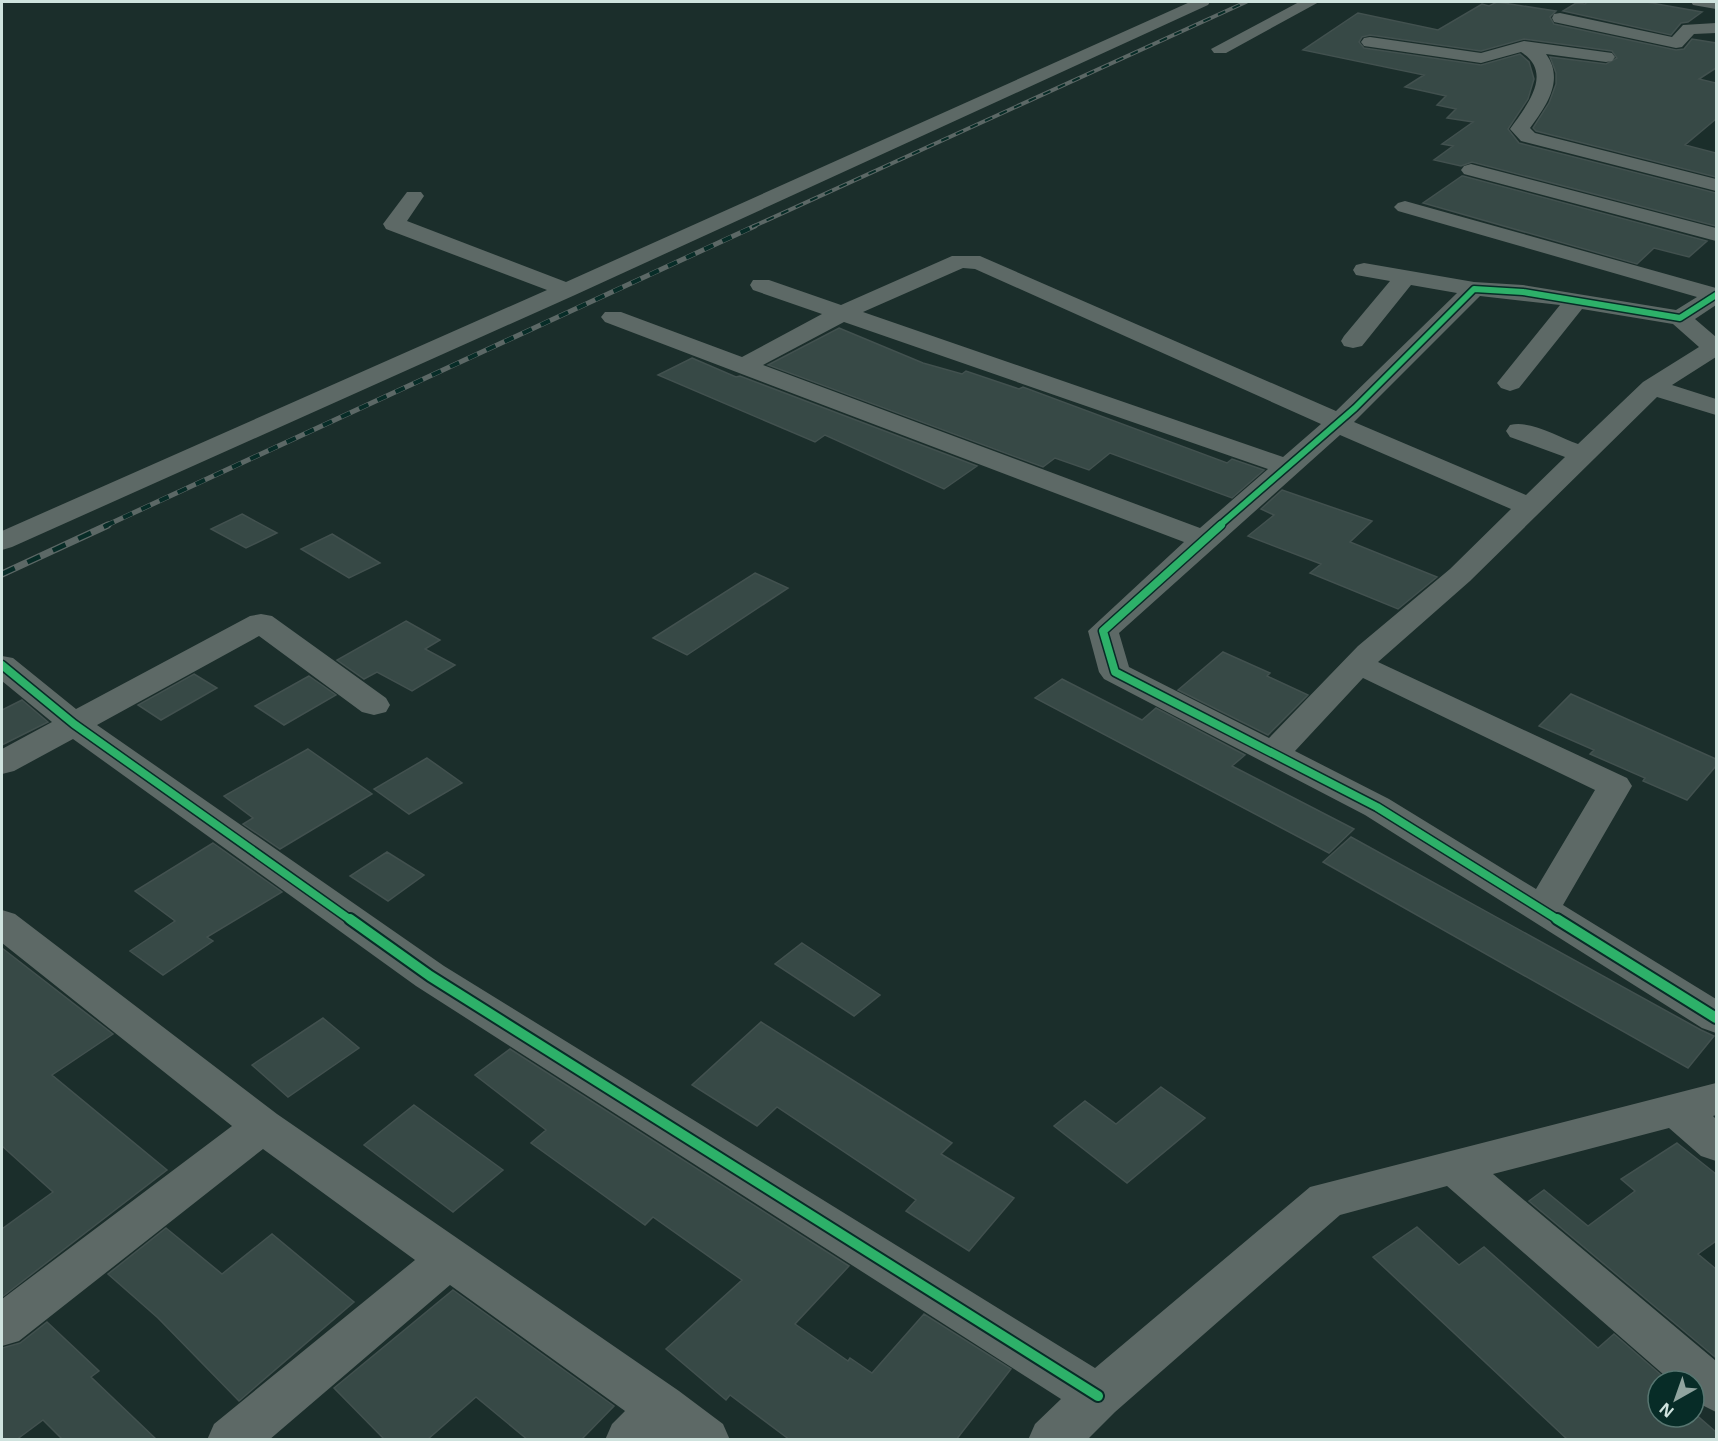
<svg xmlns="http://www.w3.org/2000/svg" width="1718" height="1441" viewBox="0 0 1718 1441" font-family="'Noto Sans',sans-serif">
<style>
.building{fill:#374946;stroke:#42514f;stroke-width:1.5}
.lines{fill:none;stroke-linecap:round;stroke-linejoin:round}
.minor{fill:#5d6966;fill-rule:evenodd}
.tertiary{fill:#5d6966;fill-rule:evenodd}
.rail-far2-casing{stroke:#5c6866;stroke-width:4}
.rail-far1-casing{stroke:#5c6866;stroke-width:5}
.rail-casing{stroke:#5c6866;stroke-width:7}
.rail-far2{stroke:#072c27;stroke-width:2;stroke-dasharray:8;stroke-linecap:butt}
.rail-far1{stroke:#072c27;stroke-width:4;stroke-dasharray:10;stroke-linecap:butt}
.rail{stroke:#072c27;stroke-width:4.5;stroke-dasharray:14;stroke-linecap:butt}
.cycleway-far2-casing{stroke:#072c27;stroke-width:9}
.cycleway-far1-casing{stroke:#072c27;stroke-width:11}
.cycleway-casing{stroke:#072c27;stroke-width:14}
.cycleway-far2{stroke:#2db169;stroke-width:6}
.cycleway-far1{stroke:#2db169;stroke-width:8}
.cycleway{stroke:#2db169;stroke-width:10}
</style>
<rect width="100%" height="100%" fill="#1b2e2b"/>
<path class="building" d="M 1497,2 L 1556,11 L 1550,17 L 1554,24 L 1676,50 L 1684,49 L 1692,39 L 1716,43 L 1716,68 L 1699,79 L 1716,83 L 1716,119 L 1685,145 L 1716,153 L 1716,177 L 1536,131 L 1533,128 L 1549,103 L 1556,84 L 1556,73 L 1550,57 L 1606,64 L 1617,58 L 1612,51 L 1524,39 L 1481,51 L 1370,35 L 1362,37 L 1359,42 L 1364,48 L 1481,65 L 1520,54 L 1529,62 L 1534,79 L 1528,99 L 1508,129 L 1519,143 L 1716,193 L 1716,226 L 1472,162 L 1461,166 L 1434,160 L 1453,146 L 1442,144 L 1473,122 L 1447,118 L 1456,109 L 1437,105 L 1446,96 L 1405,87 L 1424,75 L 1303,50 L 1358,13 L 1438,30 L 1482,4 L 1489,6 Z
M 1588,2 L 1646,2 L 1702,12 L 1688,22 L 1681,23 L 1671,35 L 1563,11 L 1576,3 L 1585,4 Z
M 1462,176 L 1463,176 L 1707,241 L 1689,257 L 1654,248 L 1637,264 L 1423,203 Z
M 839,328 L 923,363 L 962,374 L 966,371 L 1019,389 L 1023,387 L 1227,463 L 1232,459 L 1264,470 L 1232,498 L 1110,453 L 1089,470 L 1055,458 L 1043,467 L 768,365 Z
M 692,358 L 736,377 L 740,376 L 977,466 L 944,489 L 825,435 L 815,442 L 658,375 Z
M 1282,490 L 1372,521 L 1350,542 L 1437,577 L 1398,609 L 1310,573 L 1321,564 L 1248,536 L 1274,515 L 1261,509 Z
M 242,514 L 277,533 L 246,548 L 211,529 Z
M 332,534 L 380,563 L 349,578 L 301,549 Z
M 755,573 L 788,588 L 687,655 L 653,638 Z
M 406,621 L 440,640 L 425,649 L 455,665 L 412,691 L 377,672 L 364,679 L 337,660 Z
M 1223,652 L 1270,673 L 1267,676 L 1308,695 L 1268,735 L 1178,690 Z
M 194,674 L 217,688 L 161,720 L 138,705 Z
M 309,676 L 336,695 L 284,725 L 255,706 Z
M 1062,679 L 1142,720 L 1156,708 L 1245,755 L 1232,766 L 1354,829 L 1329,853 L 1035,698 Z
M 1571,694 L 1716,759 L 1716,766 L 1687,800 L 1643,781 L 1645,778 L 1590,754 L 1594,750 L 1539,726 Z
M 22,700 L 48,722 L 2,745 L 2,710 Z
M 308,749 L 372,794 L 280,849 L 243,824 L 253,818 L 224,796 Z
M 427,758 L 462,783 L 409,814 L 374,789 Z
M 1351,837 L 1701,1030 L 1714,1036 L 1688,1068 L 1323,862 Z
M 213,843 L 282,892 L 207,937 L 213,941 L 163,975 L 130,951 L 175,921 L 135,891 Z
M 387,852 L 424,875 L 388,901 L 350,876 Z
M 802,943 L 880,995 L 854,1016 L 775,964 Z
M 2,948 L 113,1034 L 52,1075 L 167,1170 L 2,1297 L 2,1229 L 53,1192 L 2,1146 Z
M 323,1018 L 359,1048 L 288,1097 L 252,1065 Z
M 761,1022 L 952,1143 L 941,1154 L 1014,1198 L 969,1251 L 906,1211 L 916,1200 L 777,1107 L 757,1126 L 692,1085 Z
M 510,1049 L 849,1266 L 795,1324 L 848,1361 L 850,1358 L 872,1373 L 924,1314 L 1011,1369 L 956,1440 L 790,1440 L 730,1395 L 726,1400 L 666,1349 L 742,1280 L 653,1217 L 645,1225 L 531,1143 L 546,1130 L 475,1075 Z
M 1161,1087 L 1205,1118 L 1127,1183 L 1054,1126 L 1085,1101 L 1116,1124 Z
M 414,1105 L 503,1170 L 453,1212 L 364,1145 Z
M 1677,1143 L 1716,1174 L 1716,1241 L 1698,1254 L 1716,1269 L 1715,1357 L 1529,1201 L 1544,1190 L 1588,1226 L 1635,1191 L 1621,1179 Z
M 1417,1227 L 1459,1265 L 1484,1247 L 1598,1348 L 1614,1334 L 1668,1381 L 1658,1381 L 1658,1417 L 1694,1417 L 1694,1413 L 1716,1432 L 1716,1440 L 1568,1440 L 1373,1257 Z
M 166,1228 L 222,1274 L 272,1234 L 354,1302 L 239,1401 L 158,1318 L 108,1274 Z
M 453,1290 L 614,1406 L 581,1440 L 528,1440 L 476,1397 L 427,1440 L 385,1440 L 334,1388 Z
M 47,1322 L 99,1371 L 91,1377 L 157,1440 L 63,1440 L 43,1420 L 16,1440 L 2,1440 L 2,1348 L 20,1343 Z"/>
<g class="lines">
<path class="minor" d="M 1190,2 L 1210,2 L 1208,5 L 575,295 L 12,547 L 2,550 L 2,531 L 547,290 L 386,229 L 383,224 L 407,192 L 421,192 L 424,196 L 407,221 L 566,282 Z
M 1299,2 L 1319,2 L 1226,53 L 1214,53 L 1211,49 Z
M 1560,13 L 1672,37 L 1683,25 L 1716,23 L 1716,33 L 1694,34 L 1682,47 L 1676,48 L 1554,22 L 1552,18 L 1554,14 Z
M 1370,37 L 1481,53 L 1524,41 L 1612,53 L 1615,57 L 1612,61 L 1606,62 L 1546,54 C 1565,80 1546,106 1530,128 L 1535,133 L 1716,179 L 1716,191 L 1521,141 L 1510,129 C 1527,105 1554,73 1521,52 L 1481,63 L 1364,46 L 1361,42 L 1364,38 Z
M 1471,164 L 1716,228 L 1716,241 L 1464,174 L 1461,170 L 1464,166 Z
M 1405,201 L 1716,288 L 1716,305 L 1695,319 L 1716,337 L 1716,357 L 1672,385 L 1716,399 L 1716,415 L 1657,397 L 1470,581 L 1378,662 L 1627,778 L 1632,786 L 1563,905 L 1716,999 L 1716,1033 L 1702,1028 L 1365,815 L 1104,679 L 1099,672 L 1088,631 L 1184,542 L 605,322 L 601,317 L 605,312 L 621,312 L 742,357 L 822,314 L 753,290 L 750,285 L 753,280 L 769,280 L 841,305 L 952,256 L 980,256 L 1336,411 L 1457,293 L 1411,285 L 1362,346 L 1353,348 L 1344,346 L 1341,341 L 1344,336 L 1390,281 L 1356,275 L 1353,270 L 1356,265 L 1364,263 L 1474,282 L 1523,285 L 1676,310 L 1697,297 L 1398,211 L 1394,207 L 1398,203 ZM 963,268 L 975,269 L 1321,424 L 1283,457 L 863,312 ZM 1480,296 L 1560,305 L 1497,383 L 1501,388 L 1510,391 L 1519,388 L 1582,309 L 1673,324 L 1699,347 L 1643,382 L 1578,444 C 1558,437 1531,420 1510,425 L 1506,431 L 1510,437 L 1565,457 L 1526,495 L 1354,422 ZM 844,322 L 1268,469 L 1200,528 L 763,365 ZM 1340,435 L 1511,509 L 1450,569 L 1358,646 L 1269,738 L 1129,667 L 1119,633 ZM 1363,678 L 1595,790 L 1536,889 L 1389,799 L 1295,751 Z
M 261,614 L 272,616 L 386,698 L 390,705 L 386,712 L 374,715 L 362,712 L 259,636 L 97,725 L 444,966 L 1095,1368 L 1310,1187 L 1716,1083 L 1716,1115 L 1713,1116 L 1716,1119 L 1716,1161 L 1701,1156 L 1669,1128 L 1493,1174 L 1716,1361 L 1716,1412 L 1694,1401 L 1694,1381 L 1671,1381 L 1447,1186 L 1340,1215 L 1115,1412 L 1087,1440 L 1028,1440 L 1035,1424 L 1061,1399 L 416,986 L 73,739 L 14,771 L 2,774 L 2,749 L 52,722 L 2,681 L 2,656 L 13,658 L 76,709 L 250,616 Z
M 2,910 L 15,914 L 277,1114 L 679,1391 L 723,1424 L 730,1440 L 605,1440 L 612,1424 L 625,1411 L 450,1285 L 269,1440 L 207,1440 L 214,1424 L 415,1260 L 263,1149 L 19,1341 L 2,1346 L 2,1299 L 232,1126 L 2,943 Z"/>
<path class="tertiary" d="M 1691,2 L 1716,2 L 1716,9 L 1693,5 Z"/>
<defs>
<path id="rail-far2" d="M 752,227 L 1246,2"/>
<path id="rail-far1" d="M 105,526 L 755,226"/>
<path id="rail" d="M 2,574 L 108,525"/>
</defs>
<use href="#rail-far2" class="rail-far2-casing"/>
<use href="#rail-far1" class="rail-far1-casing"/>
<use href="#rail" class="rail-casing"/>
<use href="#rail-far2" class="rail-far2"/>
<use href="#rail-far1" class="rail-far1"/>
<use href="#rail" class="rail"/>
<defs>
<path id="cycleway-far2" d="M 1219,526 L 1355,408 L 1474,289 L 1523,292 L 1680,318 L 1716,295"/>
<path id="cycleway-far1" d="M 1221,525 L 1103,631 L 1115,672 L 1377,807 L 1560,921
M 2,665 L 74,724 L 352,921"/>
<path id="cycleway" d="M 350,919 L 430,976 L 1098,1396
M 1557,919 L 1716,1018"/>
</defs>
<use href="#cycleway-far2" class="cycleway-far2-casing"/>
<use href="#cycleway-far1" class="cycleway-far1-casing"/>
<use href="#cycleway" class="cycleway-casing"/>
<use href="#cycleway-far2" class="cycleway-far2"/>
<use href="#cycleway-far1" class="cycleway-far1"/>
<use href="#cycleway" class="cycleway"/>
</g>
<rect width="1718" height="1441" fill="none" stroke="#cfe3de" stroke-width="6"/>
<g transform="translate(1676 1399) rotate(220)"><circle r="28" fill="#072c27" stroke="#577570" stroke-width="1.5"/>
<path d="M0-4.5L10 22L0 15L-10 22Z" fill="#90a49f"/>
<text y="-9" font-size="16" font-weight="bold" text-anchor="middle" fill="#cfe3de">N</text>
</g>
</svg>
